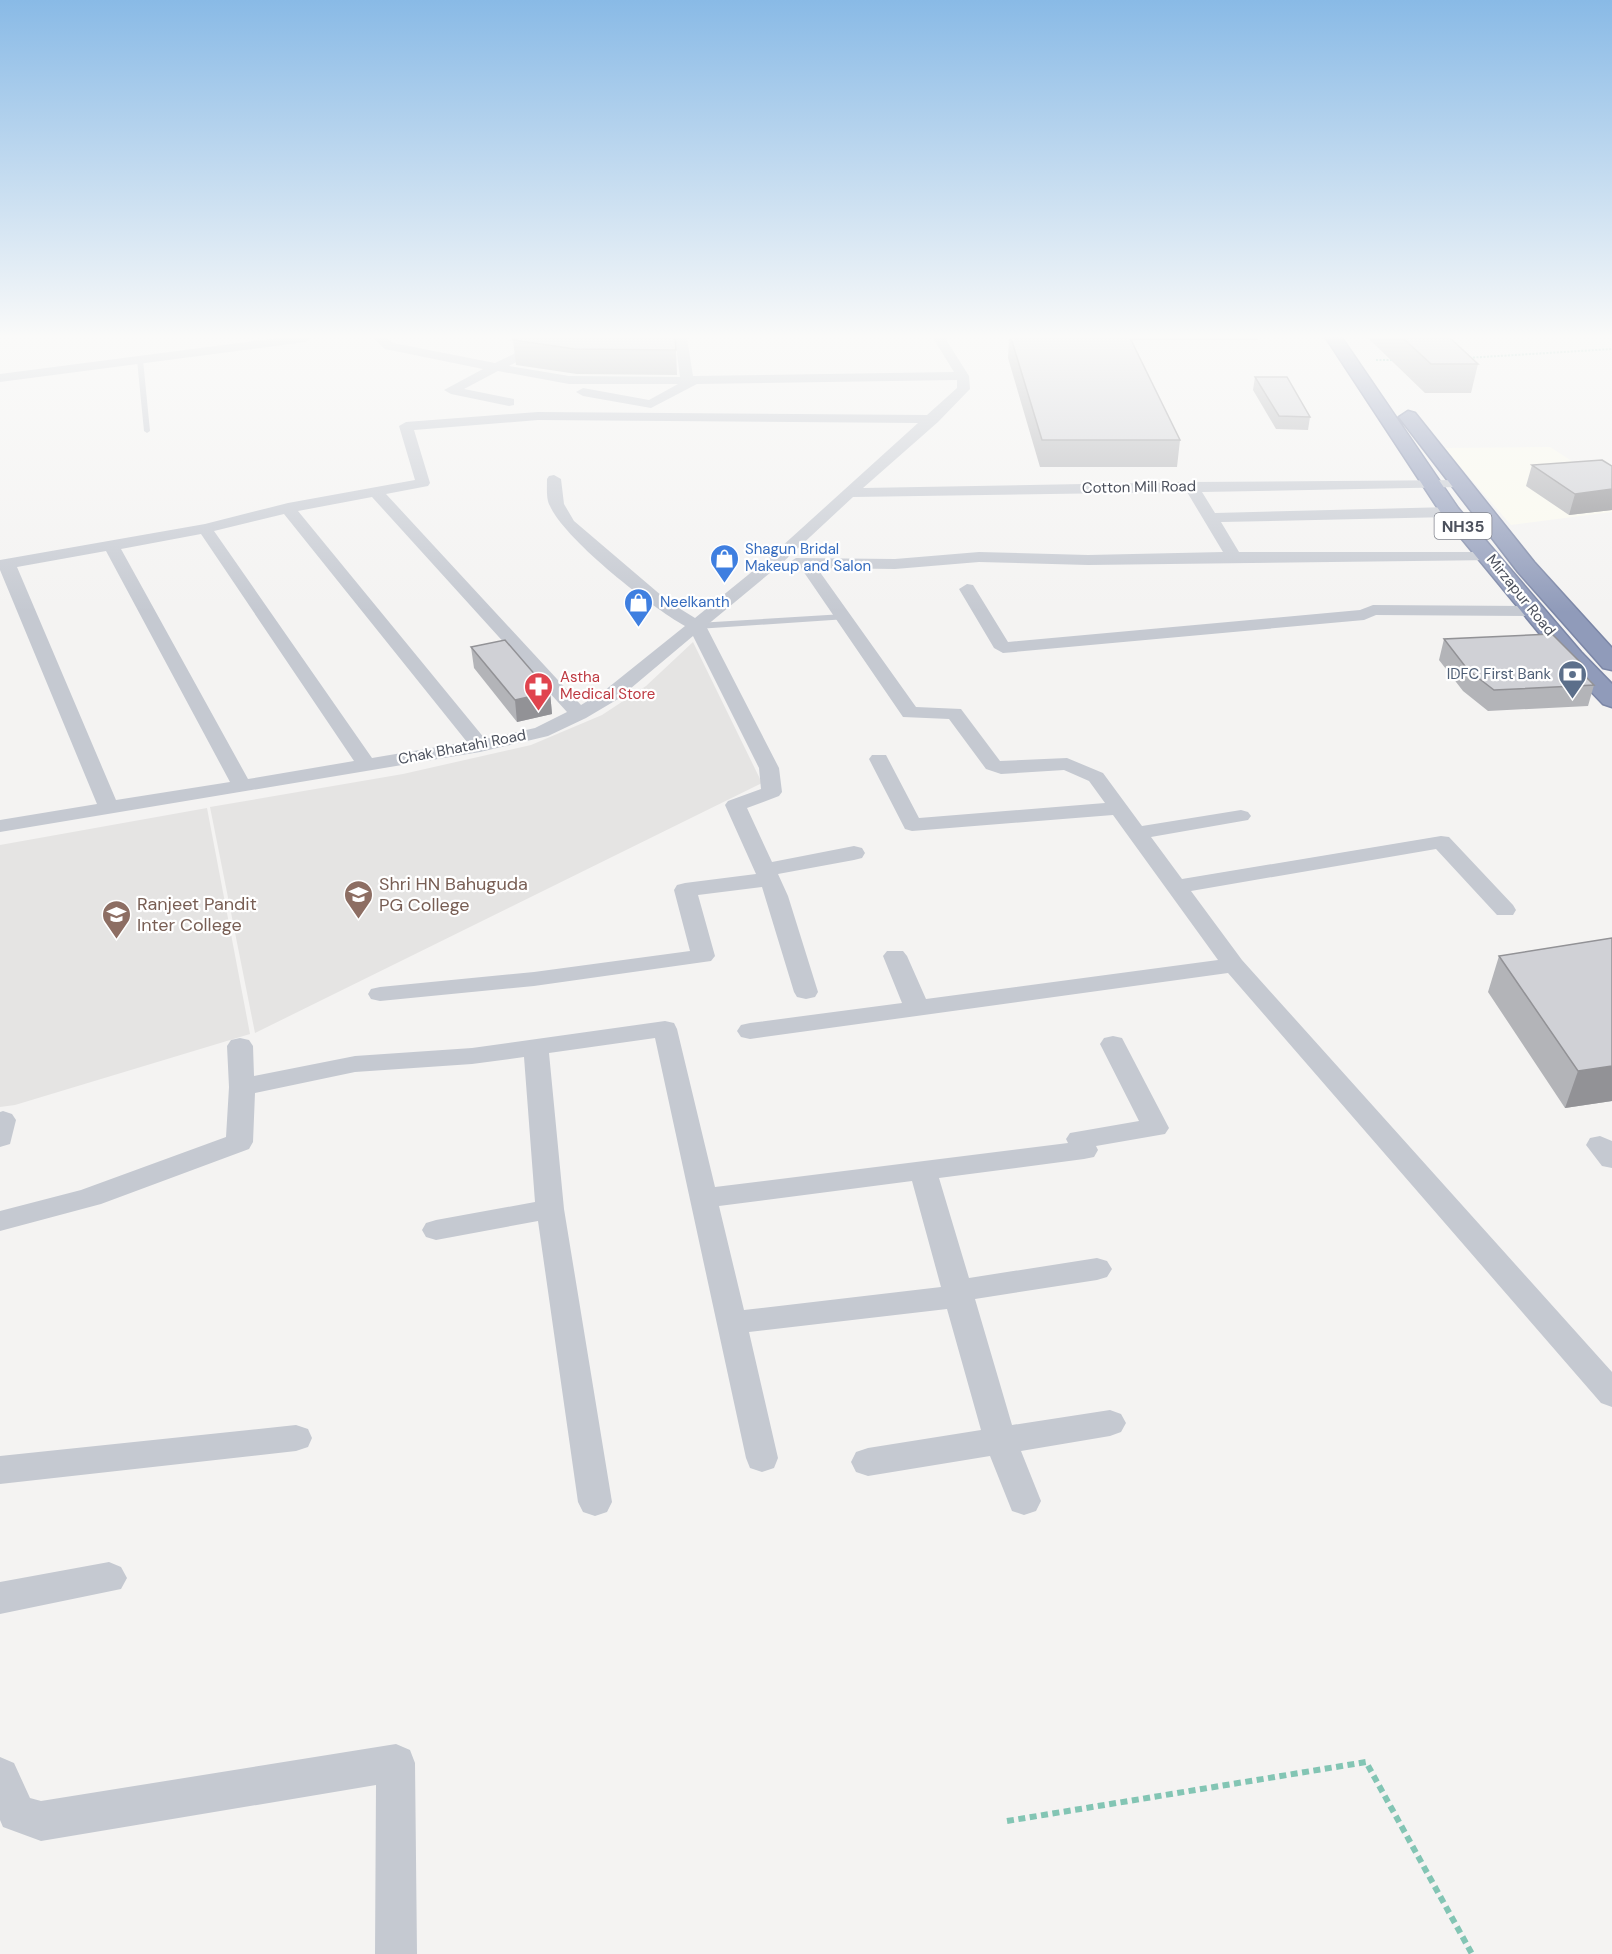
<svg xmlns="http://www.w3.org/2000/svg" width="1612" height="1954" viewBox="0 0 1612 1954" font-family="'DM Sans',sans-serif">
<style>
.commercial{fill:#fbfaef}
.education{fill:#e5e4e3}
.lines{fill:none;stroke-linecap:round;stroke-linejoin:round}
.highway-casing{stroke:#7b86a6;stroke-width:3}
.path-far1{stroke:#83c5b4;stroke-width:2;stroke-dasharray:2 1.5;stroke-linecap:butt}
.path{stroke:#83c5b4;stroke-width:6;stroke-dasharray:7 4.5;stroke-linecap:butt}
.lane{fill:#c5c9d1;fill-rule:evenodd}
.street{fill:#c5c9d1;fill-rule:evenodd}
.highway{fill:#909bba;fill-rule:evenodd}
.wall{fill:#b3b4b8}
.shaded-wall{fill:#929296}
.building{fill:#d0d1d6;stroke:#929296;stroke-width:1.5}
.labels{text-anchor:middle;stroke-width:4.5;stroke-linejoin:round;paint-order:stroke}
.far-street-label{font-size:15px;fill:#4c515d;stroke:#fff}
.far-shop-label{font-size:15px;fill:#366cbe;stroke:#fff;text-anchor:start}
.far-service-label{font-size:15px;fill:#4e5e75;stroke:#fff;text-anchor:end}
.far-health-label{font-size:15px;fill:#be3a42;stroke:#fff;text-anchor:start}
.shield{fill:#fff;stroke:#82858e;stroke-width:1.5}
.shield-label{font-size:16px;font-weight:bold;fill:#4c515d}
.education-label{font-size:18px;fill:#785e54;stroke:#fff;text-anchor:start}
</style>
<rect width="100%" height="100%" fill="#f4f3f2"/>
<path class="commercial" d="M 1550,447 L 1612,487 L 1612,512 L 1511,525 L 1444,448 Z"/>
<path class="education" d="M 693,642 L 762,783 L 255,1033 L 210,807 L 403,774 L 531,745 L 602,715 L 646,686 Z
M 207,808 L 250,1034 L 15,1105 L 0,1107 L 0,845 Z"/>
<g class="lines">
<defs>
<path id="highway" d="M 1326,338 L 1342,338 L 1458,508 L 1581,652 L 1612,684 L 1612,707 L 1603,704 L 1563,662 L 1443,516 Z
M 1408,411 L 1415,413 L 1534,562 L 1612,648 L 1612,670 L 1603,668 L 1518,572 L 1399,417 Z"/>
</defs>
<use href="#highway" class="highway-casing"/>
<path class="path-far1" d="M 1466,358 L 1612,349
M 1376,360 L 1393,360"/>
<path class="path" d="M 1007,1821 L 1366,1762 L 1472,1954"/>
<path class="lane" d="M 140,358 L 143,360 L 150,431 L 147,433 L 144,431 L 137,360 Z
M 844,614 L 848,617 L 847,619 L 697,629 L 693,626 L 697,623 Z"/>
<path class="street" d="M 277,338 L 311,338 L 305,342 L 0,382 L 0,374 Z
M 373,338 L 387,338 L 393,343 L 495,363 L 546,338 L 561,338 L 509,366 L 569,376 L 680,377 L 675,338 L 687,338 L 693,376 L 954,372 L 933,338 L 945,338 L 969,376 L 970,389 L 938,422 L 863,488 L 1191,482 L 1465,480 L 1467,483 L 1460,487 L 1202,492 L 1215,513 L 1450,507 L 1458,512 L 1450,517 L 1221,522 L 1239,552 L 1489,552 L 1495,554 L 1497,557 L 1495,560 L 1088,565 L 979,562 L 895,569 L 817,568 L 916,707 L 961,709 L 1000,761 L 1067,758 L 1103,773 L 1142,826 L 1241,810 L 1248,812 L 1251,816 L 1248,820 L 1151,837 L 1182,879 L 1441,836 L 1449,837 L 1513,905 L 1516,910 L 1513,915 L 1497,915 L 1436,849 L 1191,891 L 1242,960 L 1612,1372 L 1612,1407 L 1601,1403 L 1228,973 L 750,1039 L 741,1037 L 737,1031 L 741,1025 L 750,1023 L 902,1003 L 883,956 L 887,951 L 903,951 L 907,956 L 926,999 L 1218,960 L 1113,815 L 912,831 L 905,829 L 869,759 L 872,755 L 886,755 L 919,818 L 1105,803 L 1089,781 L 1064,770 L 1001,774 L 986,769 L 949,719 L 903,717 L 801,568 L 790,566 L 788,563 L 796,558 L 895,559 L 979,552 L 1088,555 L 1223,552 L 1187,492 L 853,497 L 782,563 L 706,626 L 779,768 L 782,792 L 779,796 L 747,808 L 772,862 L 854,846 L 862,848 L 865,853 L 862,858 L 854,860 L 778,874 L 788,896 L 818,992 L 815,997 L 806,999 L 797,997 L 794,992 L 762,887 L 698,895 L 715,956 L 711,961 L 534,986 L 380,1001 L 371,999 L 368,994 L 371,989 L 380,987 L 534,972 L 690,951 L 674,890 L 677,885 L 685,883 L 756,874 L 725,805 L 728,801 L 761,789 L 759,768 L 693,636 L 618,699 L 586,718 L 548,736 L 480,752 L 0,832 L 0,820 L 97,804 L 0,570 L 0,560 L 205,524 L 288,503 L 415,480 L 399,426 L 406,422 L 538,412 L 927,415 L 957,388 L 957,380 L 697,384 L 651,408 L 583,396 L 576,392 L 583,388 L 649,400 L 678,384 L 569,384 L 498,371 L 464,389 L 514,399 L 514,405 L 509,406 L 451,394 L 444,390 L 483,369 L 385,349 ZM 538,420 L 918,423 L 770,557 L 695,618 L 669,602 L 574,521 L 564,504 L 561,479 L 554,475 L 549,476 L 547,479 C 547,488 546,499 550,506 C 566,541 650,606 685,626 L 604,691 L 581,705 L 386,494 L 428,486 L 430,483 L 414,430 ZM 372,497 L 567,712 L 535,728 L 485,739 L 298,511 ZM 284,514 L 467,742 L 372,758 L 214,531 ZM 201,534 L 354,761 L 248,779 L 121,549 ZM 106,551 L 230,782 L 116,800 L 17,567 Z
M 967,584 L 973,585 L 1008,642 L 1360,610 L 1373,605 L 1532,606 L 1541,611 L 1532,616 L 1376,615 L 1364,620 L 1003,653 L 994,648 L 959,589 Z
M 665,1021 L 674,1023 L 677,1029 L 715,1187 L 1068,1143 L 1066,1139 L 1070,1133 L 1139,1121 L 1100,1044 L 1104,1038 L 1113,1036 L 1122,1038 L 1169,1128 L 1165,1134 L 1096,1146 L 1098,1150 L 1094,1157 L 1084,1159 L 939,1178 L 969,1278 L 1097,1258 L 1107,1261 L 1112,1269 L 1107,1277 L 1097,1280 L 975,1299 L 1012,1425 L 1110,1410 L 1121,1414 L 1126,1423 L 1121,1432 L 1110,1436 L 1021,1451 L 1041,1501 L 1036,1511 L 1024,1515 L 1012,1511 L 990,1456 L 868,1476 L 856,1472 L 851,1462 L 856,1452 L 868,1448 L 981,1430 L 947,1309 L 749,1332 L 778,1458 L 774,1468 L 762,1472 L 750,1468 L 746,1458 L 655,1038 L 549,1053 L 564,1209 L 612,1502 L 607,1512 L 595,1516 L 583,1512 L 578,1502 L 538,1221 L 436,1240 L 426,1237 L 422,1230 L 426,1223 L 436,1220 L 535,1202 L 524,1057 L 472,1064 L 355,1072 L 255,1093 L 253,1142 L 249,1149 L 101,1204 L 0,1231 L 0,1211 L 81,1190 L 226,1137 L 229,1087 L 227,1046 L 231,1040 L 240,1038 L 249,1040 L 253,1046 L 254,1076 L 355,1056 L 472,1048 ZM 912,1181 L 941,1287 L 744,1310 L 719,1206 Z
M 3,1111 L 12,1114 L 16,1120 L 10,1144 L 0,1147 L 0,1112 Z
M 1600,1136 L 1612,1141 L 1612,1168 L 1602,1166 L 1586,1145 L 1590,1138 Z
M 296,1425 L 308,1429 L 312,1438 L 308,1447 L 296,1451 L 0,1484 L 0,1456 Z
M 109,1562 L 121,1567 L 127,1578 L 121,1589 L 0,1614 L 0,1582 Z
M 396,1744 L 410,1750 L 415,1763 L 417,1954 L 375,1954 L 376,1785 L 41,1841 L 3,1827 L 0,1820 L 0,1757 L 14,1763 L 30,1798 L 41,1801 Z"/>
<use href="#highway" class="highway"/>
</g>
<path class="wall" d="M 1009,338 L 1258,338 L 1258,340 L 1131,340 L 1180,440 L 1177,467 L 1040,467 L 1008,358 Z
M 1368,338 L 1450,338 L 1478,364 L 1471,393 L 1425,393 Z
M 513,340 L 676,350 L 677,375 L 577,374 L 516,365 Z
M 1255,377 L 1310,417 L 1308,430 L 1276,429 L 1253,390 Z
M 1532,465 L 1612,466 L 1612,510 L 1569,515 L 1526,486 Z
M 1444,639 L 1582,664 L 1580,671 L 1594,685 L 1588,706 L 1488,711 L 1463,691 L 1439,660 Z
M 471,647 L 550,692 L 552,714 L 517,722 L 474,668 Z
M 1612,938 L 1612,1101 L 1565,1108 L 1488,992 L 1499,956 Z"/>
<path class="shaded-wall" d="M 1612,489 L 1612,510 L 1569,515 L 1575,494 Z
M 550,692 L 552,714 L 517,722 L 515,700 Z
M 1612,1066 L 1612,1101 L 1565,1108 L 1578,1071 Z"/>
<path class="building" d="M 518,338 L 675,338 L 676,350 L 575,349 L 513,340 Z
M 1011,338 L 1130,338 L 1180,440 L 1042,440 Z
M 1403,338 L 1450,338 L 1478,364 L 1431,364 Z
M 1255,377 L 1287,377 L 1310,417 L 1279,416 Z
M 1602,460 L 1612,466 L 1612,489 L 1575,494 L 1532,465 Z
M 1552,634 L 1582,664 L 1574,665 L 1594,685 L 1494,690 L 1468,670 L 1444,639 Z
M 505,640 L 550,692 L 515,700 L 471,647 Z
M 1612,938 L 1612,1066 L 1578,1071 L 1499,956 Z"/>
<linearGradient id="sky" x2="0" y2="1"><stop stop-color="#89bae6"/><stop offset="0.55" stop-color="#fafaf9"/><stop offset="1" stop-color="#fafaf9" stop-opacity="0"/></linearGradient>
<rect width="1612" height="612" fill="url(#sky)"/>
<defs>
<symbol id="shop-pin" viewBox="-11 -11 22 30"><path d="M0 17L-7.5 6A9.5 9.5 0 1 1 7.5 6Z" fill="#3f7fe0" stroke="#fff"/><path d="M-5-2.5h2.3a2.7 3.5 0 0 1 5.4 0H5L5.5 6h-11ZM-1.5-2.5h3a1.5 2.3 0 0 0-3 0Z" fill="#fff"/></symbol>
<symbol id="bank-pin" viewBox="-11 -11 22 30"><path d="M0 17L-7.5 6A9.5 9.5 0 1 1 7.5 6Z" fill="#5c6f8a" stroke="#fff"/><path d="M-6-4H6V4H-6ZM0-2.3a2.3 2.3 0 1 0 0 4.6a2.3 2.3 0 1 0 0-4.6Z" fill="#fff"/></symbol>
<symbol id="pharmacy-pin" viewBox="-11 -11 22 30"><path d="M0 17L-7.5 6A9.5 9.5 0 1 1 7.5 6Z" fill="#e0444e" stroke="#fff"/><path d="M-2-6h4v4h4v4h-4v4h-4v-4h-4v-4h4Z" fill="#fff"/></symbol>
<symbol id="university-pin" viewBox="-11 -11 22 30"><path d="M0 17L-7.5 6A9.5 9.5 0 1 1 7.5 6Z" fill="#8d6e63" stroke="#fff"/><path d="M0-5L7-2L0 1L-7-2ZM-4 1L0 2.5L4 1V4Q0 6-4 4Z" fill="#fff"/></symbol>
<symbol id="school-pin" viewBox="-11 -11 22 30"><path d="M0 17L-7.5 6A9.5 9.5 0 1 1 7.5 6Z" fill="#8d6e63" stroke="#fff"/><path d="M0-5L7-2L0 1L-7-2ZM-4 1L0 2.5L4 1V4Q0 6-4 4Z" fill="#fff"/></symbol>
</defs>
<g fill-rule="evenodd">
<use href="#shop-pin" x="708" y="542" width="33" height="45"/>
<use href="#shop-pin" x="622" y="586" width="33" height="45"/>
<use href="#bank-pin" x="1556" y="658" width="33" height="45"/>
<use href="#pharmacy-pin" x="522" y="670" width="33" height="45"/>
<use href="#university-pin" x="342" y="878" width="33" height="45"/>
<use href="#school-pin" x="100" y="898" width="33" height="45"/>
</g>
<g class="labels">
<g class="far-street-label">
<text transform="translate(1139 487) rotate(-1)" y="5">Cotton Mill Road</text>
<text transform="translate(1521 595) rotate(51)" y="5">Mirzapur Road</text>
<text transform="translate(462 747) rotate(-11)" y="5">Chak Bhatahi Road</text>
</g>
<g class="far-shop-label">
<text x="745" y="554">Shagun Bridal<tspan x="745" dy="17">Makeup and Salon</tspan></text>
<text x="660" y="607">Neelkanth</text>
</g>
<g class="far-service-label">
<text x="1551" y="679">IDFC First Bank</text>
</g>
<g class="far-health-label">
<text x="560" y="682">Astha<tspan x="560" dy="17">Medical Store</tspan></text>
</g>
<rect class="shield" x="1434.5" y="513" width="57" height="26" rx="4.5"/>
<g class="shield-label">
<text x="1463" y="532">NH35</text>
</g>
<g class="education-label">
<text x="379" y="890">Shri HN Bahuguda<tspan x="379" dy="21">PG College</tspan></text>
<text x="137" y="910">Ranjeet Pandit<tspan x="137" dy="21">Inter College</tspan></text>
</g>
</g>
</svg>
